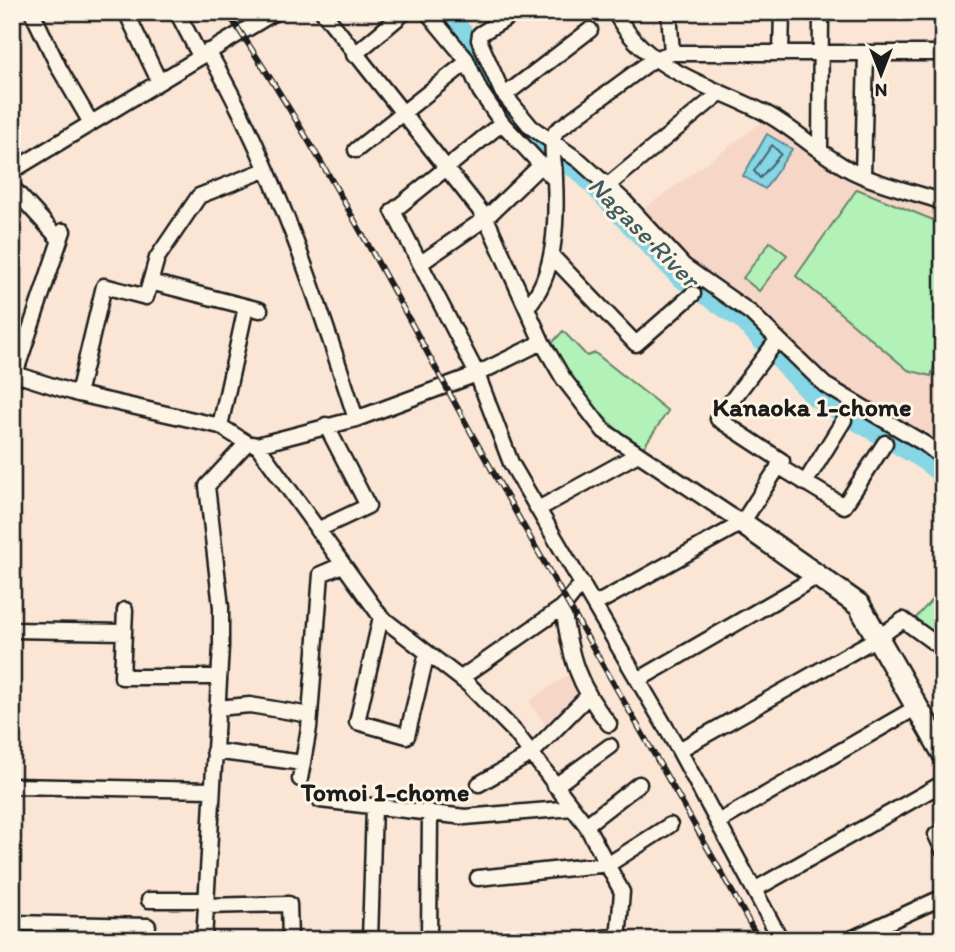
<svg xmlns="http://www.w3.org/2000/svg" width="955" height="952" viewBox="0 0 955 952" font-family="Itim,sans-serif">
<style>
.built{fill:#f6d6c7}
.green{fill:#b2f1b8;stroke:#67866a;stroke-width:2}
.water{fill:#87d6e5;stroke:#5c8c95;stroke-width:2}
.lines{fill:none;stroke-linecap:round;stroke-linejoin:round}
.shore{stroke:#47666c;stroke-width:2}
.river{stroke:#87d6e5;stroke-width:23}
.street-casing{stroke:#1c1c1c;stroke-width:19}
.secondary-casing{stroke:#1c1c1c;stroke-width:26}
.street{stroke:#fcf5e5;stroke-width:14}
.secondary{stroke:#fcf5e5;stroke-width:21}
.rail-casing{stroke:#1c1c1c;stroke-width:6}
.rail{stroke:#fcf5e5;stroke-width:3.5;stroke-dasharray:10;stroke-linecap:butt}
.labels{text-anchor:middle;stroke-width:6;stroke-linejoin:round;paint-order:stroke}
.water-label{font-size:26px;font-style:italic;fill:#415d62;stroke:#fcf5e5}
.neighbourhood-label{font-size:26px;font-weight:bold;fill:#1c1c1c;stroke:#fcf5e5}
</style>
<rect width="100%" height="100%" fill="#fbe5d5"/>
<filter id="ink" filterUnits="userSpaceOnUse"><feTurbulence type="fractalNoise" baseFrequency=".0143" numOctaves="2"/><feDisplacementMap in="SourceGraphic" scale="14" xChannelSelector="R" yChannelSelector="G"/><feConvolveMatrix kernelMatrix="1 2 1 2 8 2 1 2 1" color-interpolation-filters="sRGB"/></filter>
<g filter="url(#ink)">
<path class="built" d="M 764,121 L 762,125 L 765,122 L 943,208 L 943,415 L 932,444 L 842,393 L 703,275 L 641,211 Z
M 572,672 L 581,698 L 548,729 L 529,701 Z"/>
<path class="green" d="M 857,189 L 943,224 L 943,338 L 931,376 L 908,370 L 796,276 Z
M 770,242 L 787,255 L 759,291 L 743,278 Z
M 563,331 L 587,356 L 595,353 L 668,411 L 641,451 C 603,419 574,388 552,343 Z
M 943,587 L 943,645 L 913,621 Z"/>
<path class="water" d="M 767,134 L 792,149 L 765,189 L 743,176 Z"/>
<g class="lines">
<path class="shore" d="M 772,145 L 781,154 L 760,178 L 754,171 Z"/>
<path class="river" d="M 442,12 L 462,34 L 499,105 L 513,124 L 534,143 L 581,170 L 681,276 L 744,319 L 815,395 L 921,456 L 943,473"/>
<defs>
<path id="street" d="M 32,12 L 59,68 L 91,123
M 126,12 L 159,81
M 177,12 L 200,56
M 323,12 L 486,218 L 542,342 L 563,378 L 604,431 L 742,523
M 427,12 L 466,59 L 480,91 L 502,123 L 555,180
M 517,12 L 480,34 L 479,40 L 502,92 L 531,127 L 580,161 L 623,200 L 684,266 L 751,313 L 825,385 L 925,444 L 943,458
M 615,12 C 645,72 712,85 767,114 C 798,131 824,158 856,173 C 883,186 915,192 943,202
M 669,12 L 672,53
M 208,51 C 274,166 316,294 356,419
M 781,53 L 782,12
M 354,55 L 405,12
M 505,95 L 590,30
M 502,123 L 393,211 L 477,374 L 511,463 L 679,750 L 781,940
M 356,150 L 467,62
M 820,150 L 821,12
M 12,171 L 275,12
M 863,175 L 866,53
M 607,186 L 720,93
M 12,187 L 60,240
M 551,255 L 636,344 L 693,294
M 421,263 L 486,218 L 542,164
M 150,282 L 260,310
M 527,307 C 556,276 557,221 555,179 C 555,162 549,147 556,131 L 654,59 L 672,53 L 943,53 L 943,50
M 12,373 L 78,394 L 220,426 L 247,443 L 257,445 L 356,419 L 477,374 L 542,342
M 15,374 L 63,231
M 78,394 L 104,286 L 146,297 L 157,258 L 199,196 L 265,170
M 220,426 L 246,307
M 257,445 L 381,617 L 469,685 L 515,732 L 586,825 L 622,892 L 618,940
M 778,466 L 844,506 L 885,443
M 805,483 L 844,420
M 540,508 L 638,454
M 317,530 L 368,506 L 326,425
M 594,605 L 742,523 L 782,461 L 718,419 L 778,339
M 563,607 C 570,656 577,685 609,724
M 125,610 L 122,677 L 219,677
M 381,617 L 357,722 L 407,736 L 427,653
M 12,630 L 124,632
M 461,678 L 563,607 L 582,583
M 638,680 L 818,576
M 217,708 L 250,705 L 310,715
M 679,750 L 879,637 L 903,620 L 943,649
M 214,751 L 303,763
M 300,779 L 309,728 L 321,574 L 342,565
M 479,784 L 531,754 L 587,697
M 12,786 L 211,790
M 555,786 L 610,746
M 320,800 L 465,817 L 573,808
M 718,822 L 917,707
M 586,825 L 639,784
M 943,831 L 936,835 L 943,850
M 478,878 L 609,864 L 670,825
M 754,890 L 943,783
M 149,900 L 205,900
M 205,906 L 289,904 L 290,940
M 12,923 L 148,926
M 204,940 L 221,646 L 221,607 L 207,486 L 247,443
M 370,940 L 374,806
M 429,940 L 430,812
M 589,940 L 617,936
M 849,940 L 943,897"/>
<path id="secondary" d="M 742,523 L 859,605 L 943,753"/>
</defs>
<use href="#street" class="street-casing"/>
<use href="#secondary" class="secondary-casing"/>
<use href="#street" class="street"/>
<use href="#secondary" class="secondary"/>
<defs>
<path id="rail" d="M 227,12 C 323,153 400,305 483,454 C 574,617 669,777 759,940"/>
</defs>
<use href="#rail" class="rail-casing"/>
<use href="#rail" class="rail"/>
</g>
</g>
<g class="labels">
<g class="water-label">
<text transform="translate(644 232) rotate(45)" y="9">Nagase River</text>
</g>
<g class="neighbourhood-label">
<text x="812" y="416">Kanaoka 1-chome</text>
<text x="385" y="801">Tomoi 1-chome</text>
</g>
</g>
<rect width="955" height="952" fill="none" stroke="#fcf5e5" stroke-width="42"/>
<rect x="21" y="21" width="913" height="910" fill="none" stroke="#1c1c1c" stroke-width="2.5" filter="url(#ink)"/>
<g transform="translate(881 74) rotate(180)" stroke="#fcf5e5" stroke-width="5" paint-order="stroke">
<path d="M0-5L12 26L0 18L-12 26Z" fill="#1c1c1c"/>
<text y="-10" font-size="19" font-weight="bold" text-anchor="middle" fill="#1c1c1c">N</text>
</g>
</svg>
